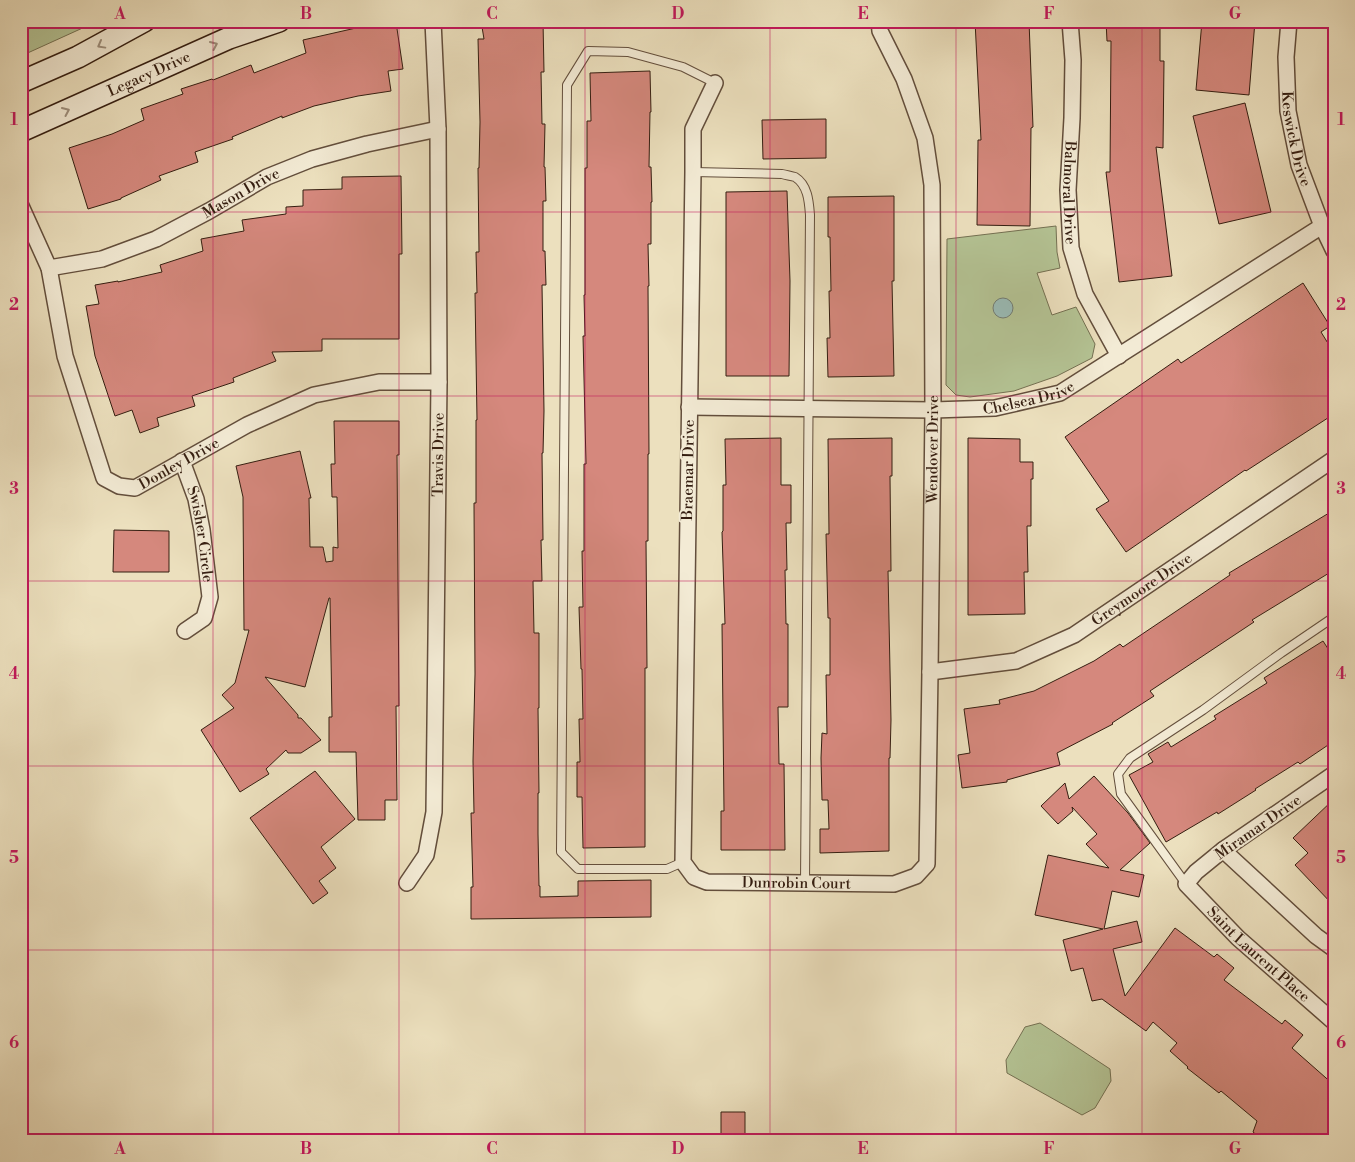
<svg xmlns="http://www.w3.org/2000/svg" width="1355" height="1162" viewBox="0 0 1355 1162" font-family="'Libre Bodoni',serif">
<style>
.green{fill:#b4c394;stroke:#747052}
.water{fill:#9abcb7;stroke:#727d75}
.building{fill:#d5887d;stroke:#351e11}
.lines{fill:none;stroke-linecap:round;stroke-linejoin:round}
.service-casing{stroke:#634e3c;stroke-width:10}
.minor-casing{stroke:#634e3c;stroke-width:18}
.secondary-casing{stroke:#351e11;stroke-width:24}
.service{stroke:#f3ebd5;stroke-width:8}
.minor{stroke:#f3ebd5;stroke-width:15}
.secondary{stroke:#f3ebd5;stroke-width:21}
.oneway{stroke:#9e8f7d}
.grid{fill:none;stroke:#c2185b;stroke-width:1;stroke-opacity:0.55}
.labels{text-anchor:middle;stroke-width:4;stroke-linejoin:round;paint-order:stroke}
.street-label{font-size:15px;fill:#351e11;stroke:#f3ebd5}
.neatline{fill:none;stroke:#c2185b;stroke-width:2}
.grid-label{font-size:16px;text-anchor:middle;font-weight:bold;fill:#c2185b}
</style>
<rect width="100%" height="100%" fill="#ece0be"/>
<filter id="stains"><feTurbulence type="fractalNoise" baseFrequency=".004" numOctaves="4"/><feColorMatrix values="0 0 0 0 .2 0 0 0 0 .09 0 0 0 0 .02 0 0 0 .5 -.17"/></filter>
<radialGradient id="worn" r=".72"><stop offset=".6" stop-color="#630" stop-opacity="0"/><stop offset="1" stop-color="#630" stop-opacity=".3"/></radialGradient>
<path class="green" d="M 21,21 L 98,21 L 21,56 Z
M 1056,226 L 1057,252 L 1060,268 L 1037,273 L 1052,315 L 1076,307 L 1095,344 L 1092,358 L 1057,376 L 1014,391 L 970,397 L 956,395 L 946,385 L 947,239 Z
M 1040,1023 L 1110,1069 L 1111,1081 L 1095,1108 L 1082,1115 L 1007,1073 L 1006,1060 L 1025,1027 Z"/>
<path class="water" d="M993 308a10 10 0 1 1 20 0a10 10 0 1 1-20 0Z"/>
<path class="building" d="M 481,21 L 543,21 L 544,72 L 541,72 L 542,124 L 545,124 L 544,167 L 545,167 L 546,201 L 543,201 L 543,251 L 545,251 L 546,285 L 542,285 L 544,411 L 543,453 L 542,453 L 543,540 L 541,540 L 542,581 L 533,581 L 534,633 L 539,633 L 539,708 L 538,708 L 539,793 L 538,793 L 538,834 L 539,886 L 540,886 L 540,897 L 578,896 L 578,881 L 651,880 L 651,917 L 471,919 L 471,887 L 473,887 L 471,813 L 474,813 L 473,761 L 475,674 L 474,503 L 476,503 L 476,420 L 477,420 L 475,293 L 477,293 L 476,252 L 479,252 L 478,168 L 479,168 L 480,122 L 478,39 L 484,39 Z
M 975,21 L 1029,21 L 1033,127 L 1031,128 L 1030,226 L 977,225 L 978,140 L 981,140 Z
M 1106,21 L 1160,21 L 1160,61 L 1164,61 L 1163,148 L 1156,147 L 1172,276 L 1119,282 L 1106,172 L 1110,172 L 1111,41 L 1107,41 Z
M 1202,21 L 1255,21 L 1249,95 L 1196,90 Z
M 396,22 L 403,69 L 388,71 L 391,91 L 358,96 L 314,106 L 282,118 L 282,116 L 232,137 L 233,139 L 195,152 L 198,162 L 159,176 L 161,180 L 121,198 L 121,199 L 88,209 L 69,148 L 112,134 L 144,120 L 141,109 L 183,94 L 181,89 L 212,79 L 213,80 L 251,65 L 254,73 L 306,53 L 303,40 L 356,28 Z
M 650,71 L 651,112 L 650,112 L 649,167 L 651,167 L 652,202 L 651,202 L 651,244 L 648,244 L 649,286 L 648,286 L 649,454 L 648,454 L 648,541 L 646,541 L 647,668 L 645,668 L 645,847 L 583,848 L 582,797 L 577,797 L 577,762 L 580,762 L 579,719 L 583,719 L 582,669 L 581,669 L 579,607 L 583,607 L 582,551 L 584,551 L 584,464 L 586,464 L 583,336 L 585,336 L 584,295 L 585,295 L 585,168 L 587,168 L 587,121 L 591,121 L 590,73 Z
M 1245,103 L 1271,212 L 1219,224 L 1193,116 Z
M 826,119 L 826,158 L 763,159 L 762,120 Z
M 401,176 L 402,254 L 399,254 L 399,339 L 322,339 L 322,351 L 272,352 L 276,361 L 233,378 L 234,382 L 192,396 L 195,406 L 157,418 L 159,426 L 140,433 L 132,410 L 115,416 L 95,356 L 86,306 L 99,304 L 95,285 L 118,281 L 118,282 L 162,272 L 160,265 L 203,251 L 201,239 L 244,231 L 242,220 L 286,214 L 286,207 L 303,206 L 303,190 L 342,189 L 342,177 Z
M 787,191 L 790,281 L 789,376 L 726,376 L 726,192 Z
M 894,196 L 894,281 L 892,281 L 894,376 L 828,377 L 827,338 L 830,338 L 829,291 L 831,291 L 830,237 L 828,237 L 828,197 Z
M 1303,283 L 1330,326 L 1321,332 L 1334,353 L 1334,414 L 1246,471 L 1245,470 L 1126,552 L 1096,509 L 1109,501 L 1065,437 L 1178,359 L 1181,363 Z
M 334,421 L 399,421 L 399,455 L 397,455 L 399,706 L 396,706 L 397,800 L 385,800 L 385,820 L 358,820 L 356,752 L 329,752 L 329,717 L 332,717 L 330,598 L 329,598 L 305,687 L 265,677 L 298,715 L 298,718 L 301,718 L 321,740 L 301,753 L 288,753 L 286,750 L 266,769 L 269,774 L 240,792 L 201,730 L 234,708 L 222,695 L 235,683 L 249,630 L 244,630 L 243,497 L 236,466 L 300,451 L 311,498 L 309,498 L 310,547 L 323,547 L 326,562 L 333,561 L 333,547 L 338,548 L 337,497 L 332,497 L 331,464 L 335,464 Z
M 781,438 L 781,485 L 791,485 L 791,523 L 786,523 L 787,570 L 785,570 L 786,624 L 788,624 L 788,707 L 778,707 L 779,764 L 784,764 L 785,850 L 721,850 L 721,811 L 724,811 L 722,624 L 725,624 L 722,532 L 723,531 L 723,485 L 726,485 L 725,439 Z
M 892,438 L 892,476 L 890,476 L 891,571 L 888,571 L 891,720 L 890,758 L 889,758 L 889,851 L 820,853 L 820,829 L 829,829 L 828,800 L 822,800 L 821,758 L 822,733 L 827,734 L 826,675 L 830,675 L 830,618 L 828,618 L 826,534 L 829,534 L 828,439 Z
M 968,438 L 1020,439 L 1020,462 L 1033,462 L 1033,479 L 1031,479 L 1031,526 L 1027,526 L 1028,572 L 1024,572 L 1025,614 L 968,615 Z
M 1334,510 L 1334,570 L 1252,620 L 1254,622 L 1150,691 L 1154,696 L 1112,723 L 1113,724 L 1057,753 L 1060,765 L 1007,780 L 1007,782 L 962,788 L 958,755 L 970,753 L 964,709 L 1000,704 L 999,700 L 1034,691 L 1094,661 L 1120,644 L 1123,647 L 1230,575 L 1229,573 Z
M 114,530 L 169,531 L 169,572 L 113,572 Z
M 1323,641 L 1334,658 L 1334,741 L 1300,764 L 1298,762 L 1255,789 L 1256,790 L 1218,814 L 1217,812 L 1166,842 L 1129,775 L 1153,762 L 1148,754 L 1168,742 L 1171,747 L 1216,719 L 1214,716 L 1267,683 L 1264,678 Z
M 315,771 L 355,819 L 321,847 L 336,868 L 319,881 L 328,893 L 313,904 L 250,818 Z
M 1094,776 L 1128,813 L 1150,843 L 1120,870 L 1144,875 L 1139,897 L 1112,891 L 1104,929 L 1137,921 L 1142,942 L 1113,949 L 1125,996 L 1175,928 L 1214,957 L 1217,954 L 1234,968 L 1224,980 L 1282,1024 L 1285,1020 L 1303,1035 L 1292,1048 L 1334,1085 L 1334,1141 L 1264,1141 L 1253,1132 L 1257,1121 L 1221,1091 L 1219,1093 L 1187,1068 L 1188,1067 L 1170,1051 L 1177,1043 L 1153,1022 L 1146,1031 L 1102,999 L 1092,1001 L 1083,968 L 1071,971 L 1063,940 L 1103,929 L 1035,915 L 1048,855 L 1109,868 L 1086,844 L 1097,834 L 1072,807 L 1073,811 L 1058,824 L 1041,806 L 1065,783 L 1069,799 Z
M 1334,799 L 1334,906 L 1295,865 L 1308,853 L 1293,838 Z
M 721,1112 L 745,1112 L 745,1141 L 721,1141 Z"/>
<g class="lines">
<defs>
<path id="service" d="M 693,172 L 782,174 C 786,175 791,176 795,177 C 808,185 809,202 810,215 L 805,883
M 683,862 L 667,869 L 578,869 L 561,852 L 567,85 L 588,51 L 628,52 L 683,67 L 715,83
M 1186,884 L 1121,794 L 1118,774 L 1130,758 L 1203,710 L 1281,653 L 1334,617"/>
<g id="minor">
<path id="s1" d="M 1070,21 L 1073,60 L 1072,118 L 1068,190 L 1071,248 L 1085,294 L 1119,356"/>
<path id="s2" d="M 1289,21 L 1286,57 L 1288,111 L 1299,165 L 1322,226 L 1334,251"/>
<path id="s3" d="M 715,83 L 693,129 L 693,172 L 683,862 L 694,877 L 707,882 L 894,884 L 916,876 L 927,864 L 930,672 L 933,410 L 932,185 L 925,138 L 904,79 L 880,31 L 879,21"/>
<path id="s4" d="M 21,206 L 49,268 L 65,356 L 104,478 L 119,486 L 135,488 L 247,425 L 314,395 L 379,382 L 439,382"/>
<path id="s5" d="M 49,268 L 102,259 L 156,239 L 209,211 L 267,177 L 312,159 L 367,144 L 438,129"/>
<path id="s6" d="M 689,407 L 933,410 L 995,408 L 1060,393 L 1322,226"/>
<path id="s7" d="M 182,461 L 196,499 L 202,530 L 210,597 L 204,618 L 185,631"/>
<path id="s8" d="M 930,672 L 1016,661 L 1074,635 L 1334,459"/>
<path id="s9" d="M 1334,774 L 1223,850 L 1196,872 L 1186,884 L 1238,938 L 1334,1022"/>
<path d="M 1223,850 L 1316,936 L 1334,949"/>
<path id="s10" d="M 407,883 L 426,855 L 434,812 L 439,382 L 438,129 L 433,21"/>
</g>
<g id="secondary">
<path d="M 21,82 L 78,57 L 144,21"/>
<path id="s11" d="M 21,131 L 229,38 L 279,21"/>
</g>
</defs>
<use href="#service" class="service-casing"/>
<use href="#minor" class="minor-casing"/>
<use href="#secondary" class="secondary-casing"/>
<use href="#service" class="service"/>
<use href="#minor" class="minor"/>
<use href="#secondary" class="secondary"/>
</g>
<defs><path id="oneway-chevron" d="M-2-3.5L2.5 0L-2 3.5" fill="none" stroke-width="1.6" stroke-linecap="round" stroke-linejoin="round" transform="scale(1.25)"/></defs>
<g class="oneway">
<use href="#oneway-chevron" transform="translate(101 45) rotate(151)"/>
<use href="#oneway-chevron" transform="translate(214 45) rotate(-24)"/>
<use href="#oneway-chevron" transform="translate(66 111) rotate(-24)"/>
</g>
<path class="grid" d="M 213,21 L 213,1141M 399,21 L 399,1141M 585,21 L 585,1141M 770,21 L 770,1141M 956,21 L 956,1141M 1142,21 L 1142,1141M 21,212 L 1334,212M 21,396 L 1334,396M 21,581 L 1334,581M 21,766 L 1334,766M 21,950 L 1334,950"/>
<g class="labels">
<g class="street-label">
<text dy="5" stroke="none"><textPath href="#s11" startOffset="140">Legacy Drive</textPath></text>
<text dy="5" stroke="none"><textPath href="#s2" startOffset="119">Keswick Drive</textPath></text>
<text dy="5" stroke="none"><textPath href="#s5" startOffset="208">Mason Drive</textPath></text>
<text dy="5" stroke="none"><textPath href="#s1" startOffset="172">Balmoral Drive</textPath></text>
<text dy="5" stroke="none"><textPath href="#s6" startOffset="341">Chelsea Drive</textPath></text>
<text dy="5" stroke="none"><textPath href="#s3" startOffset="1458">Wendover Drive</textPath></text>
<text dy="5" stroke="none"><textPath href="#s10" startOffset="435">Travis Drive</textPath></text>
<text dy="5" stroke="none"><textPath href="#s4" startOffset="369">Donley Drive</textPath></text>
<text transform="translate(688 470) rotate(-89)" y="5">Braemar Drive</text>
<text dy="5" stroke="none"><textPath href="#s7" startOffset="76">Swisher Circle</textPath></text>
<text dy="5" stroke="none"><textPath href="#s8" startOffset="232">Greymoore Drive</textPath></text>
<text transform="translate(1258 827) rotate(-35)" y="5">Miramar Drive</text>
<text dy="5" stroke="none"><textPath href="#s3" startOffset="906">Dunrobin Court</textPath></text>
<text dy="5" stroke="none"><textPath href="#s9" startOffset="286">Saint Laurent Place</textPath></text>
</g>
</g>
<rect width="1355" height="1162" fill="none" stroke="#ece0be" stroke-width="55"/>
<rect x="28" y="28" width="1300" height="1106" class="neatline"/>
<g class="grid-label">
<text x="120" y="19">A</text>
<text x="306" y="19">B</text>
<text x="492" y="19">C</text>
<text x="678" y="19">D</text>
<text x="863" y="19">E</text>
<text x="1049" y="19">F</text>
<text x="1235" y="19">G</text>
<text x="14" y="125">1</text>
<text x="1341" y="125">1</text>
<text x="14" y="310">2</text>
<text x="1341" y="310">2</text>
<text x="14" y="494">3</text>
<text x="1341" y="494">3</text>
<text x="14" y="679">4</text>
<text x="1341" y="679">4</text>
<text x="14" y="863">5</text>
<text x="1341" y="863">5</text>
<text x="14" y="1048">6</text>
<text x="1341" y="1048">6</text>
<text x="120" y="1154">A</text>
<text x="306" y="1154">B</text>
<text x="492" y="1154">C</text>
<text x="678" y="1154">D</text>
<text x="863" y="1154">E</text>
<text x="1049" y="1154">F</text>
<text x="1235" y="1154">G</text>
</g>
<rect width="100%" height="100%" filter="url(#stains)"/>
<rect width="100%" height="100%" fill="url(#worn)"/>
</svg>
